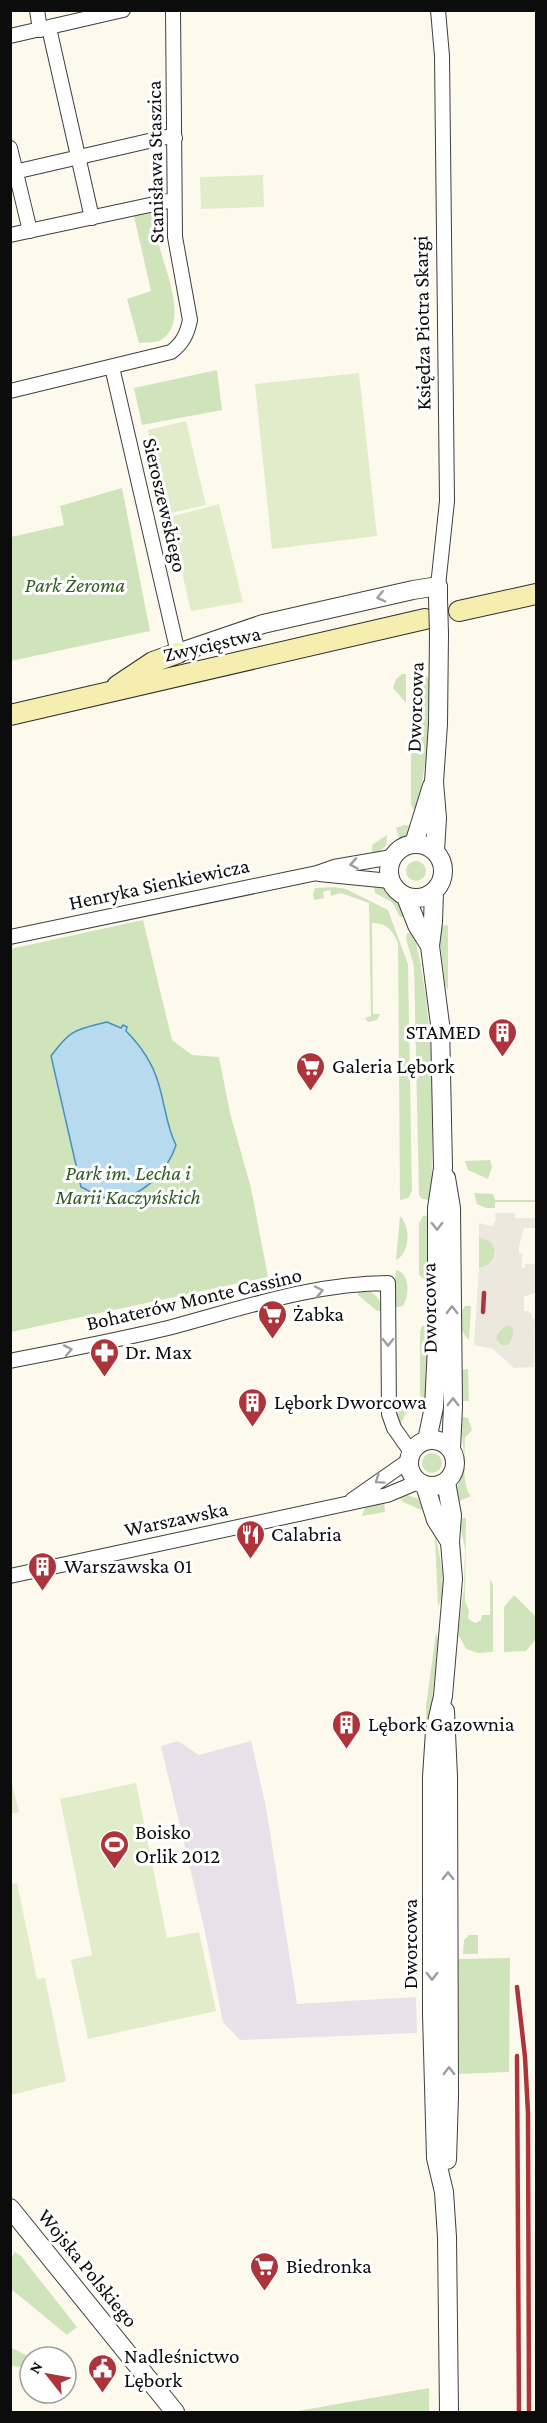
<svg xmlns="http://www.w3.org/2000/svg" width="547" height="2423" viewBox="0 0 547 2423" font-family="'Crimson Pro',serif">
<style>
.industrial{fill:#e9e1ea}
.green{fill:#d0e4bb}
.pitch{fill:#e1eccb}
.plaza{fill:#ece8dd;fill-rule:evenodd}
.water{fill:#b7daef;stroke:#468fbe;stroke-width:1.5}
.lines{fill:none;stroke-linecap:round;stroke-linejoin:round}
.minor-casing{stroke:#3f3f3f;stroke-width:16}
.tertiary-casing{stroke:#3f3f3f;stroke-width:20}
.secondary-casing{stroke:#2e2e2e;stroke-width:22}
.minor{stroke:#fff;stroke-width:14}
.tertiary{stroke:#fff;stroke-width:18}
.secondary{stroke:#f6eeaf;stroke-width:20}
.rail{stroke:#ad343a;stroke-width:4.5}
.tertiary-bridge-casing{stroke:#3f3f3f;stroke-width:20;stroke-linecap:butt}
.tertiary-bridge{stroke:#fff;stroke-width:18}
.oneway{stroke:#9e9e9e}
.labels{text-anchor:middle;stroke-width:6;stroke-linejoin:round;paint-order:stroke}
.street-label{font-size:21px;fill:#0c0c0c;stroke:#fff}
.park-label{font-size:21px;font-style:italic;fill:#305c24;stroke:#fff}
.poi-label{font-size:21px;fill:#0c0c0c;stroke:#fff;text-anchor:start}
</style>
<rect width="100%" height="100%" fill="#fdfaed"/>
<path class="industrial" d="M 178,1741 L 199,1755 L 251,1741 L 266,1807 L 297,2004 L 416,1997 L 417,2033 L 240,2040 L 223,2022 L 204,1927 L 161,1746 Z"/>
<path class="green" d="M 158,207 C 158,219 157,232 159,244 C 164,269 190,322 161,340 C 156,343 146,342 139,343 L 127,299 L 151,291 L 133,212 Z
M 217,370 L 222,410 L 142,425 L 134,388 Z
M 122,488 L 150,631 L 11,661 L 11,537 L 64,525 L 60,506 Z
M 402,674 L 406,674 L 406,703 L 393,688 L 396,679 Z
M 416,674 L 427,676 C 440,693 421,786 417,811 L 413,809 L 411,804 L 411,695 Z
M 404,825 L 415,826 L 407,838 L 400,841 L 396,828 Z
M 387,835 L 386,846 L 378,853 L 372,854 L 372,845 Z
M406 871a10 10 0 1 1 20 0a10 10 0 1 1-20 0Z
M 374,883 C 393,890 400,900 408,917 L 400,917 L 392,902 L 375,893 Z
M 334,887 L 346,889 L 388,910 L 408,964 L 412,1191 L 408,1198 L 400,1200 L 398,943 C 393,931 386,922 372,923 L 373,1014 L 380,1014 L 377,1020 L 368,1022 L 365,1018 L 371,1016 L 369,903 L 341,893 L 331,896 L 330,890 L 323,892 L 324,898 L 314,900 L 313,894 L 315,888 Z
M 143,920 L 172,1040 L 192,1055 L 219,1057 L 230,1113 L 251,1188 L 268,1277 L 11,1332 L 10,949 Z
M 448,925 L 448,990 L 445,985 L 438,926 Z
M 413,931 C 437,1021 431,1108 432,1200 L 422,1199 L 419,1195 L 414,966 L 406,939 L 407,933 Z
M 490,1160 L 492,1167 L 488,1179 L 468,1170 L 465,1161 Z
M 474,1193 L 493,1194 L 495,1200 L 536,1200 L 536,1202 L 495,1202 L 495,1208 L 486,1208 L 477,1204 Z
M 432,1215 L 425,1279 L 423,1279 L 419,1274 L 419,1223 L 423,1216 Z
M 400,1216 C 411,1226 410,1254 396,1260 Z
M 479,1237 L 487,1238 L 495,1247 C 496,1258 490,1267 479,1268 Z
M 396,1270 C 411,1274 409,1295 403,1306 L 393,1308 Z
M 357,1287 C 371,1290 381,1296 382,1311 L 377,1311 L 358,1295 Z
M 465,1306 L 471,1306 L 469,1340 C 459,1330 456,1317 465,1306 Z
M 509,1325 L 513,1328 L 514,1335 L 509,1345 L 502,1346 L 496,1340 C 496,1332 502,1327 509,1325 Z
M 422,1326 L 425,1326 L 432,1355 L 429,1401 L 423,1399 L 420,1395 L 420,1332 Z
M 468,1369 L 469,1401 L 460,1401 L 460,1370 Z
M 397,1400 L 407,1405 L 407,1411 L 400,1425 L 394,1403 Z
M 460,1416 L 468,1418 L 472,1430 L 465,1438 C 465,1453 461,1486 471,1496 L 455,1503 L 455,1494 L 465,1464 Z
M422 1463a10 10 0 1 1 20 0a10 10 0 1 1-20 0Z
M 404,1494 L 419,1499 L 426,1512 L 403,1502 L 398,1495 Z
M 384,1500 L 385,1512 L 362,1516 L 365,1508 Z
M 466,1518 L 465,1601 L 469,1611 L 468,1618 L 471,1621 L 476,1623 L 481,1620 L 482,1615 L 490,1615 L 490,1579 L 493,1585 L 493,1652 L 478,1653 L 466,1649 L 458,1634 L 464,1587 L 465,1549 L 459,1519 Z
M 432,1527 L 433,1527 C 438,1545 449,1590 438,1606 L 435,1538 Z
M 514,1595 L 535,1616 L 536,1639 L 526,1651 L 504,1652 L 504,1607 Z
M 436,1633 L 439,1642 L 426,1748 L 426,1706 Z
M 469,1935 L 478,1935 L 478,1954 L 463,1954 L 464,1940 Z
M 510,1958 L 509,2072 L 459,2074 L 458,1959 Z
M 15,2252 L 21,2256 L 77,2327 L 67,2335 L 11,2289 L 11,2258 Z
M 10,2347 L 30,2357 L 30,2368 L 11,2366 Z
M 429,2388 L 429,2412 L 292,2412 Z"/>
<path class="pitch" d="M 263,175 L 264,207 L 201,209 L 200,177 Z
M 359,373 L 377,536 L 272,549 L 255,384 Z
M 186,421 L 206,505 L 167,514 L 148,430 Z
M 219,504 L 243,602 L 191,611 L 169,517 Z
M 10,1775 L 19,1812 L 11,1814 L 10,1814 Z
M 136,1783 L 167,1938 L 199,1932 L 216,2011 L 88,2039 L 71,1960 L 92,1955 L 60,1799 Z
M 17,1883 L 37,1979 L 45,1978 L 66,2081 L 11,2095 L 10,1884 Z"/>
<path class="plaza" d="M 495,1213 L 515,1213 L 515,1218 L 536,1218 L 536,1228 L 524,1228 L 519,1246 L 519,1253 L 522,1253 L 522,1268 L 525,1268 L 525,1264 L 535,1264 L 535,1293 L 524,1297 L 524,1311 L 528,1311 L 532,1315 L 532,1319 L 535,1319 L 534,1367 L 514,1368 L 493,1349 L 474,1345 L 479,1268 L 489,1265 L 496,1253 L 491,1242 L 479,1237 L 479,1223 L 492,1226 L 496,1220 ZM 509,1325 L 513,1328 L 512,1340 L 509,1345 L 502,1346 L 496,1340 L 497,1334 L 504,1327 Z"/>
<path class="water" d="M 107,1022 L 121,1028 L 123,1025 L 127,1027 L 126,1031 C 140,1045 152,1062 158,1082 C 165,1103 166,1126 176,1145 C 168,1171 140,1200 111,1199 C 101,1199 90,1191 81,1187 L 51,1056 C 71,1029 75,1030 107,1022 Z"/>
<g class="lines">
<defs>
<path id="minor" d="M 37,10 L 40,30
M 49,28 L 92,218
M 10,36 L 123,10
M 10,148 L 30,231
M 10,173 L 166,137 L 175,138
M 10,235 L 173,200
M 112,367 L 178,653
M 10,391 L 171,352 C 183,343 187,334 190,320 L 175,237 L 173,10
M 438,586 L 447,501 L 442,56 L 438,10
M 319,874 L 390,881
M 10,937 L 317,873 L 334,867 L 392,857
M 10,1361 C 65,1350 119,1340 172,1327 C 243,1308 315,1283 388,1283 L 389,1414 L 394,1428 L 411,1452
M 352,1500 L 408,1461
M 10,1576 L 387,1495 L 418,1482"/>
<path id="tertiary" d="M 178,653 L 263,624 L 413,590 L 438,586 L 438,598
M389 871a27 27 0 1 1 54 0a27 27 0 1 1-54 0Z
M 414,844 L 432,786
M 435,851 L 437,818 L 434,782 L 438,724 L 439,634
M 406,897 L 417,925 L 430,946
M 446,1178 L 451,1208 L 453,1407 L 451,1449
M409 1463a23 23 0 1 1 46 0a23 23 0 1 1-46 0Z
M 427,1440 L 434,1407 L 437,1347 L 437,1208 L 443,1168 L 440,1024 L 430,946 L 433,922 L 434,892
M 446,1482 L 452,1515 L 450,1542 L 453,1579 L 443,1696 L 435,1731 L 432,1777 L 432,2014 L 436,2158 L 444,2192 L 447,2237 L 449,2412
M 425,1485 L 436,1520 L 450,1542
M 445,1711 L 448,1777 L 449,2096 L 447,2160
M 10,2208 L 175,2412"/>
<path id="secondary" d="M 459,611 L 536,594
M 117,686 L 153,662 L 178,653
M 10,715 L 425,619"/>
</defs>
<use href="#minor" class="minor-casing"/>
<use href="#tertiary" class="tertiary-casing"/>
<use href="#secondary" class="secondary-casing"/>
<use href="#minor" class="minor"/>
<use href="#tertiary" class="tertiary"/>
<use href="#secondary" class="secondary"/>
<path class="rail" d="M 483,1312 L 484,1293
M 517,1987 L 525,2057 L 528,2113 L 529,2412
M 517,2056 L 519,2412"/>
<defs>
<path id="tertiary-bridge" d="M 438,598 L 439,634"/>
</defs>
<use href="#tertiary-bridge" class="tertiary-bridge-casing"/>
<use href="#tertiary-bridge" class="tertiary-bridge"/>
</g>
<defs><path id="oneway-chevron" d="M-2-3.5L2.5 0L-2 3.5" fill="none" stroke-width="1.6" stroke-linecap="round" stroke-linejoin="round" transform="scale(1.5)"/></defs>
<g class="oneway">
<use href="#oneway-chevron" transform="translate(381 597) rotate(167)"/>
<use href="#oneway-chevron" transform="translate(354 864) rotate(171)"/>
<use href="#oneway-chevron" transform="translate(437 1226) rotate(90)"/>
<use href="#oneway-chevron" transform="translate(319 1291) rotate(-12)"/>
<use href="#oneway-chevron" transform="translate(452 1310) rotate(-91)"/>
<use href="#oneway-chevron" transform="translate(388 1342) rotate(89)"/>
<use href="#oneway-chevron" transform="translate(68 1350) rotate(-11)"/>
<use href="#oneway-chevron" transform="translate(453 1402) rotate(-90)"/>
<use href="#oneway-chevron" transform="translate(379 1480) rotate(145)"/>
<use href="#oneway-chevron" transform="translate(448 1876) rotate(-90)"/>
<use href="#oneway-chevron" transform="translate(432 1976) rotate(90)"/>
<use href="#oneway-chevron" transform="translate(449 2071) rotate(-90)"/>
</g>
<defs>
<symbol id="building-pin" viewBox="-11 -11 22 30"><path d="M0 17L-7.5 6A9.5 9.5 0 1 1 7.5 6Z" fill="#ad343a" stroke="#fff"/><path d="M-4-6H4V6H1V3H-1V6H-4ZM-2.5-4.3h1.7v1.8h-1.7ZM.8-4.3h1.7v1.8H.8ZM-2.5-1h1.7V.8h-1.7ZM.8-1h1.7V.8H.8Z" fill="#fff"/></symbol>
<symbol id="supermarket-pin" viewBox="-11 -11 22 30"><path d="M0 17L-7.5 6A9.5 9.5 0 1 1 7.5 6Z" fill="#ad343a" stroke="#fff"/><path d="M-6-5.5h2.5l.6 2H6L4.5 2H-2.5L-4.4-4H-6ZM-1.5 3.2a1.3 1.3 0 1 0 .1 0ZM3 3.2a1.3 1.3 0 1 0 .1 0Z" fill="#fff"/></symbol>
<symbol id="pharmacy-pin" viewBox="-11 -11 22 30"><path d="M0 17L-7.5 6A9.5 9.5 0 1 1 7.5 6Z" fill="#ad343a" stroke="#fff"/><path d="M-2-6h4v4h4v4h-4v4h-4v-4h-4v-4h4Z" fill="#fff"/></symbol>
<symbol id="restaurant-pin" viewBox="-11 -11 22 30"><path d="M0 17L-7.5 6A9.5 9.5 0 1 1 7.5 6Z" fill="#ad343a" stroke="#fff"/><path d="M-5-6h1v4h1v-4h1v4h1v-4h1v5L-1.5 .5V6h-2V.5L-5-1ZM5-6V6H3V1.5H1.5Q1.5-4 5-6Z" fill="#fff"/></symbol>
<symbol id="stadium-pin" viewBox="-11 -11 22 30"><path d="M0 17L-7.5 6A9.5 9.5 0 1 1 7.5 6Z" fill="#ad343a" stroke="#fff"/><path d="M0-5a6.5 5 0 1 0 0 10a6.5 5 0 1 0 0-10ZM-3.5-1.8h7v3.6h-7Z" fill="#fff"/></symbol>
<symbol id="civic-pin" viewBox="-11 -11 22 30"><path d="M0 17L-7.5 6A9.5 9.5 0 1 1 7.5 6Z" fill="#ad343a" stroke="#fff"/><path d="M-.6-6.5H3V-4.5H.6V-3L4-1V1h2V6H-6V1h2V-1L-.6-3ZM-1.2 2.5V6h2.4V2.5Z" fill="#fff"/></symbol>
</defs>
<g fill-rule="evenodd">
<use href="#building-pin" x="486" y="1016" width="33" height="45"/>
<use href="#supermarket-pin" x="294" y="1050" width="33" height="45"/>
<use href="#supermarket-pin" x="256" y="1298" width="33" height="45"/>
<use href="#pharmacy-pin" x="88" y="1336" width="33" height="45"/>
<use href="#building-pin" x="236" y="1386" width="33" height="45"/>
<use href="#restaurant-pin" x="234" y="1518" width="33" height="45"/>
<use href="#building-pin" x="26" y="1550" width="33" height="45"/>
<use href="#building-pin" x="330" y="1708" width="33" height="45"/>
<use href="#stadium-pin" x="98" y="1828" width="33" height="45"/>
<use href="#supermarket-pin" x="248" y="2250" width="33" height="45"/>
<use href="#civic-pin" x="86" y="2352" width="33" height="45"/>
</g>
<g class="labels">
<g class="street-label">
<text transform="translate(155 162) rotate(-91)" y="7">Stanisława Staszica</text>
<text transform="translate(422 323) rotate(-91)" y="7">Księdza Piotra Skargi</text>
<text transform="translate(165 505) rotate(77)" y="7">Sieroszewskiego</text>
<text transform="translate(212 644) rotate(-13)" y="7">Zwycięstwa</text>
<text transform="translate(415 707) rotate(-88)" y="7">Dworcowa</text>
<text transform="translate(159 884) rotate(-12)" y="7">Henryka Sienkiewicza</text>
<text transform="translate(194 1299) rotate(-13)" y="7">Bohaterów Monte Cassino</text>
<text transform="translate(429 1308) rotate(-91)" y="7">Dworcowa</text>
<text transform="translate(176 1519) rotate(-12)" y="7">Warszawska</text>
<text transform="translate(410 1944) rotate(-90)" y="7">Dworcowa</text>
<text transform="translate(88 2268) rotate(51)" y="7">Wojska Polskiego</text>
</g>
<g class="park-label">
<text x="75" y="592">Park Żeroma</text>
<text x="128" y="1180">Park im. Lecha i<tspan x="128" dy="24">Marii Kaczyńskich</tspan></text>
</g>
<g class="poi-label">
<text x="481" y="1039" text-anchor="end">STAMED</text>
<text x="332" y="1073">Galeria Lębork</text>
<text x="293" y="1321">Żabka</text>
<text x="125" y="1359">Dr. Max</text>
<text x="274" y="1409">Lębork Dworcowa</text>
<text x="271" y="1541">Calabria</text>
<text x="64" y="1573">Warszawska 01</text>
<text x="368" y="1731">Lębork Gazownia</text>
<text x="135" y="1839">Boisko<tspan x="135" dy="24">Orlik 2012</tspan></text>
<text x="286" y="2273">Biedronka</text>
<text x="124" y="2363">Nadleśnictwo<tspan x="124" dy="24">Lębork</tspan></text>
</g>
</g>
<rect width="547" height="2423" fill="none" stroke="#0c0c0c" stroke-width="24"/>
<g transform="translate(48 2375) rotate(301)"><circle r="28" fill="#ffffff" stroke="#9e9e9e" stroke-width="1.5"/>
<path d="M0-4.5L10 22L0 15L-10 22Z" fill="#ad343a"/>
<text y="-9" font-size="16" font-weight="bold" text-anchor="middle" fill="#0c0c0c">N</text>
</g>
</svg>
